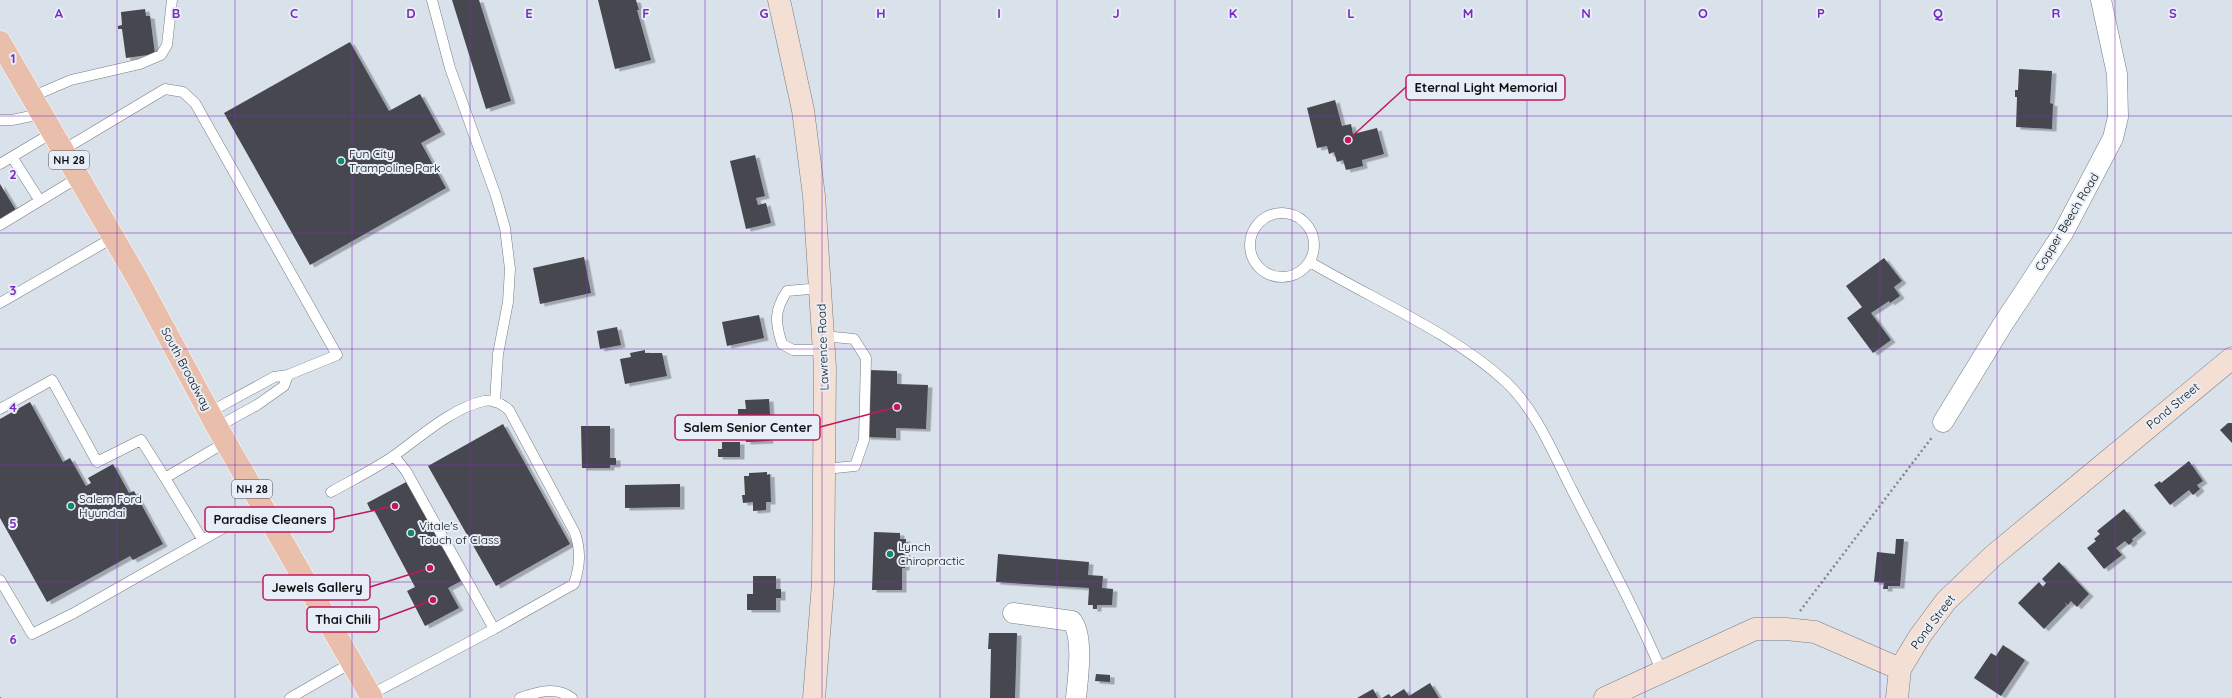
<svg xmlns="http://www.w3.org/2000/svg" width="2232" height="698" viewBox="0 0 2232 698" font-family="Quicksand,sans-serif">
<style>
.building{fill:#46464f;filter:url(#shadow)}
.lines{fill:none;stroke-linecap:round;stroke-linejoin:round}
.lane-casing{stroke:#767d85;stroke-width:11}
.street-casing{stroke:#767d85;stroke-width:21}
.secondary-casing{stroke:#767d85;stroke-width:23}
.primary-casing{stroke:#fff;stroke-width:23}
.path{stroke:#80858b;stroke-width:2.5;stroke-dasharray:2 3;stroke-linecap:butt}
.lane{stroke:#fff;stroke-width:10}
.street{stroke:#fff;stroke-width:20}
.secondary{stroke:#f4dfd5;stroke-width:22}
.primary{stroke:#e9bfac;stroke-width:22}
.grid{fill:none;stroke:#7b2cbf;stroke-width:1;stroke-opacity:0.55}
.poi-dot{fill:#13896b;stroke:#e7eef7;stroke-width:1.5}
.labels{text-anchor:middle;stroke-width:4;stroke-linejoin:round;paint-order:stroke}
.shield{fill:#e7eef7;stroke:#4f5357;stroke-width:1}
.shield-label{font-size:11px;font-weight:bold;fill:#0e1013}
.poi-label{font-size:12px;fill:#0e1013;stroke:#e7eef7;text-anchor:start}
.street-label{font-size:12px;fill:#0e1013;stroke:#e7eef7}
.grid-label{font-size:13px;text-anchor:middle;font-weight:bold;fill:#7b2cbf;stroke:#e7eef7;stroke-width:4;stroke-linejoin:round;paint-order:stroke}
.leader{fill:none;stroke:#c2185b;stroke-width:1.5}
.callout-dot{fill:#c2185b;stroke:#e7eef7;stroke-width:1.5}
.callout{fill:#e7eef7;stroke:#c2185b;stroke-width:1.5}
.callout-label{font-size:13px;text-anchor:middle;font-weight:bold;fill:#0e1013}
</style>
<defs>
<filter id="shadow"><feDropShadow dx="4.5" dy="2.5" stdDeviation="0" flood-color="#0004"/></filter>
</defs>
<rect width="100%" height="100%" fill="#d9e1ea"/>
<path class="building" d="M 452,0 L 479,0 L 511,101 L 486,109 Z
M 598,0 L 636,0 L 639,10 L 637,10 L 651,60 L 615,69 Z
M 145,9 L 146,16 L 150,16 L 155,54 L 126,58 L 122,29 L 118,29 L 118,26 L 122,25 L 121,12 Z
M 350,42 L 389,111 L 420,94 L 441,132 L 421,143 L 446,188 L 310,265 L 224,113 Z
M 2019,69 L 2052,71 L 2050,103 L 2053,104 L 2052,129 L 2016,127 L 2017,97 L 2015,97 L 2015,90 L 2018,90 Z
M 1335,100 L 1342,126 L 1351,124 L 1353,134 L 1377,128 L 1384,154 L 1362,160 L 1363,166 L 1346,170 L 1343,160 L 1337,162 L 1334,152 L 1329,154 L 1327,146 L 1317,148 L 1307,108 Z
M 755,155 L 765,196 L 756,198 L 758,205 L 766,203 L 771,223 L 746,229 L 730,161 Z
M 0,184 L 17,212 L 0,222 Z
M 584,257 L 591,293 L 540,304 L 533,268 Z
M 1884,258 L 1902,281 L 1894,287 L 1900,296 L 1890,303 L 1889,301 L 1871,313 L 1891,340 L 1873,353 L 1847,318 L 1862,307 L 1846,286 Z
M 759,315 L 764,338 L 727,346 L 722,322 Z
M 617,327 L 621,345 L 600,349 L 597,331 Z
M 645,350 L 645,353 L 662,353 L 667,376 L 625,384 L 620,359 L 631,357 L 630,353 Z
M 869,370 L 897,371 L 897,384 L 928,385 L 926,429 L 896,428 L 896,438 L 866,437 Z
M 769,399 L 771,430 L 768,431 L 769,441 L 746,442 L 745,420 L 738,420 L 738,409 L 746,409 L 745,400 Z
M 30,402 L 63,462 L 70,458 L 86,486 L 91,483 L 88,478 L 113,464 L 129,493 L 134,491 L 163,544 L 133,560 L 130,556 L 47,602 L 0,518 L 0,419 Z
M 2228,423 L 2232,423 L 2232,443 L 2220,430 Z
M 503,424 L 570,544 L 496,586 L 428,466 Z
M 581,426 L 610,426 L 610,458 L 616,458 L 616,465 L 610,465 L 610,468 L 582,468 Z
M 722,442 L 740,442 L 740,457 L 718,457 L 718,449 L 722,449 Z
M 2189,461 L 2203,481 L 2197,485 L 2200,489 L 2193,495 L 2189,490 L 2170,505 L 2154,485 L 2160,481 L 2161,483 Z
M 767,472 L 767,475 L 770,474 L 771,502 L 766,502 L 766,510 L 753,511 L 753,502 L 743,503 L 742,495 L 745,495 L 744,476 L 749,476 L 749,473 Z
M 408,481 L 461,581 L 448,588 L 459,608 L 425,626 L 407,591 L 415,587 L 374,510 L 371,511 L 367,503 Z
M 680,484 L 680,507 L 625,508 L 625,485 Z
M 2124,509 L 2142,531 L 2132,539 L 2133,541 L 2129,545 L 2125,541 L 2116,548 L 2122,555 L 2104,569 L 2087,548 L 2096,541 L 2094,539 L 2100,534 L 2097,531 Z
M 874,532 L 900,533 L 900,539 L 906,539 L 905,568 L 902,568 L 902,590 L 872,590 Z
M 1896,539 L 1904,539 L 1900,586 L 1888,586 L 1888,589 L 1883,589 L 1884,583 L 1874,582 L 1877,552 L 1895,554 Z
M 998,554 L 1089,562 L 1088,575 L 1103,576 L 1102,588 L 1113,589 L 1112,605 L 1097,605 L 1097,609 L 1093,609 L 1093,605 L 1088,605 L 1089,588 L 996,582 Z
M 2059,562 L 2089,594 L 2077,607 L 2071,601 L 2068,605 L 2064,602 L 2067,605 L 2044,629 L 2018,603 L 2039,582 L 2043,587 L 2046,583 L 2042,579 Z
M 753,576 L 776,576 L 776,589 L 781,589 L 781,598 L 776,598 L 776,610 L 747,610 L 747,594 L 753,594 Z
M 989,633 L 1017,633 L 1015,698 L 990,698 L 991,649 L 988,649 Z
M 2003,645 L 2025,660 L 2001,696 L 1974,678 L 1991,653 L 1996,656 Z
M 1096,674 L 1110,675 L 1110,682 L 1095,681 Z
M 1430,683 L 1439,698 L 1382,698 L 1389,694 L 1391,697 L 1404,689 L 1409,696 Z
M 1373,689 L 1378,698 L 1357,698 Z"/>
<g class="lines">
<defs>
<path id="lane" d="M 432,0 L 450,68 L 496,196 L 505,228 L 510,269 L 508,302 L 498,354 L 495,402
M 31,97 L 71,80 L 140,64 L 161,55 L 167,45 L 172,0
M 0,120 L 12,120 L 41,114
M 63,150 L 165,89 L 183,92 L 195,103 L 337,355 L 288,375 L 274,377 L 210,412
M 12,157 L 40,201
M 0,164 L 52,133
M1250 245a32 32 0 1 1 64 0a32 32 0 1 1-64 0Z
M 0,225 L 79,177
M 1310,262 C 1372,299 1453,333 1506,382 C 1536,410 1553,453 1572,490 C 1603,550 1635,609 1662,672
M 821,288 L 787,291 C 774,311 775,322 782,344 L 793,350 L 824,350
M 0,303 L 114,237
M 823,336 L 854,339 L 866,358 L 864,440 L 855,466 L 825,469
M 0,409 L 52,380 L 97,462 L 141,440 L 165,478
M 217,427 L 257,405 L 284,386 L 288,375
M 394,456 L 406,471 L 494,629
M 331,492 C 352,480 375,469 395,455 C 420,437 452,408 484,401 C 494,399 502,404 509,410 L 575,533 C 581,551 580,566 574,584 L 494,629 L 370,695
M 202,539 L 165,478 L 226,442
M 0,580 L 32,634 L 74,613 L 262,506
M 290,698 L 351,663
M 520,698 C 537,692 556,686 572,698"/>
<path id="street" d="M 1943,422 L 2003,324 L 2063,233 L 2113,138 L 2118,117 L 2117,74 L 2101,0
M 1013,613 L 1072,621 C 1084,637 1078,678 1076,698"/>
<path id="secondary" d="M 779,0 L 803,110 L 814,196 L 825,368 L 823,583 L 814,698
M 1605,698 L 1755,629 L 1786,629 L 1815,632 L 1900,669
M 1897,698 L 1900,669 L 1920,636 L 1946,601 L 1993,556 L 2232,358"/>
<path id="primary" d="M 0,42 L 137,278 L 217,427 L 372,698"/>
</defs>
<use href="#lane" class="lane-casing"/>
<use href="#street" class="street-casing"/>
<use href="#secondary" class="secondary-casing"/>
<use href="#primary" class="primary-casing"/>
<path class="path" d="M 1800,611 L 1933,436
M 0,697 L 0,698"/>
<use href="#lane" class="lane"/>
<use href="#street" class="street"/>
<use href="#secondary" class="secondary"/>
<use href="#primary" class="primary"/>
</g>
<path class="grid" d="M 117,0 L 117,698M 235,0 L 235,698M 352,0 L 352,698M 470,0 L 470,698M 587,0 L 587,698M 705,0 L 705,698M 822,0 L 822,698M 940,0 L 940,698M 1057,0 L 1057,698M 1175,0 L 1175,698M 1292,0 L 1292,698M 1410,0 L 1410,698M 1527,0 L 1527,698M 1645,0 L 1645,698M 1762,0 L 1762,698M 1880,0 L 1880,698M 1997,0 L 1997,698M 2115,0 L 2115,698M 0,116 L 2232,116M 0,233 L 2232,233M 0,349 L 2232,349M 0,465 L 2232,465M 0,582 L 2232,582"/>
<g class="poi-dot">
<circle cx="341" cy="161" r="4"/>
<circle cx="71" cy="506" r="4"/>
<circle cx="411" cy="533" r="4"/>
<circle cx="890" cy="554" r="4"/>
</g>
<g class="labels">
<g class="shield">
<rect x="49" y="151" width="40" height="18" rx="3"/>
<rect x="232" y="480" width="40" height="18" rx="3"/>
</g>
<g class="shield-label">
<text x="69" y="164">NH 28</text>
<text x="252" y="493">NH 28</text>
</g>
<g class="poi-label">
<text x="349" y="158">Fun City<tspan x="349" dy="14">Trampoline Park</tspan></text>
<text x="79" y="503">Salem Ford<tspan x="79" dy="14">Hyundai</tspan></text>
<text x="419" y="530">Vitale's<tspan x="419" dy="14">Touch of Class</tspan></text>
<text x="898" y="551">Lynch<tspan x="898" dy="14">Chiropractic</tspan></text>
</g>
<g class="street-label">
<text transform="translate(2067 222) rotate(-59)" y="4">Copper Beech Road</text>
<text transform="translate(823 347) rotate(-92)" y="4">Lawrence Road</text>
<text transform="translate(186 369) rotate(62)" y="4">South Broadway</text>
<text transform="translate(2173 406) rotate(-40)" y="4">Pond Street</text>
<text transform="translate(1933 622) rotate(-53)" y="4">Pond Street</text>
</g>
</g>
<g class="grid-label">
<text x="59" y="18">A</text>
<text x="176" y="18">B</text>
<text x="294" y="18">C</text>
<text x="411" y="18">D</text>
<text x="529" y="18">E</text>
<text x="646" y="18">F</text>
<text x="764" y="18">G</text>
<text x="881" y="18">H</text>
<text x="999" y="18">I</text>
<text x="1116" y="18">J</text>
<text x="1233" y="18">K</text>
<text x="1351" y="18">L</text>
<text x="1468" y="18">M</text>
<text x="1586" y="18">N</text>
<text x="1703" y="18">O</text>
<text x="1821" y="18">P</text>
<text x="1938" y="18">Q</text>
<text x="2056" y="18">R</text>
<text x="2173" y="18">S</text>
<text x="13" y="63">1</text>
<text x="13" y="179">2</text>
<text x="13" y="295">3</text>
<text x="13" y="412">4</text>
<text x="13" y="528">5</text>
<text x="13" y="644">6</text>
</g>
<path class="leader" d="M1348 140L1406 87M897 407L820 427M395 506L334 519M430 568L370 587M433 600L379 620"/>
<g class="callout-dot">
<circle cx="1348" cy="140" r="4"/>
<circle cx="897" cy="407" r="4"/>
<circle cx="395" cy="506" r="4"/>
<circle cx="430" cy="568" r="4"/>
<circle cx="433" cy="600" r="4"/>
</g>
<g class="callout">
<rect x="1406" y="75" width="159" height="25" rx="4"/>
<rect x="675" y="415" width="145" height="25" rx="4"/>
<rect x="205" y="507" width="129" height="25" rx="4"/>
<rect x="263" y="575" width="107" height="25" rx="4"/>
<rect x="307" y="607" width="72" height="25" rx="4"/>
</g>
<g class="callout-label">
<text x="1486" y="92">Eternal Light Memorial</text>
<text x="748" y="432">Salem Senior Center</text>
<text x="270" y="524">Paradise Cleaners</text>
<text x="317" y="592">Jewels Gallery</text>
<text x="343" y="624">Thai Chili</text>
</g>
</svg>
